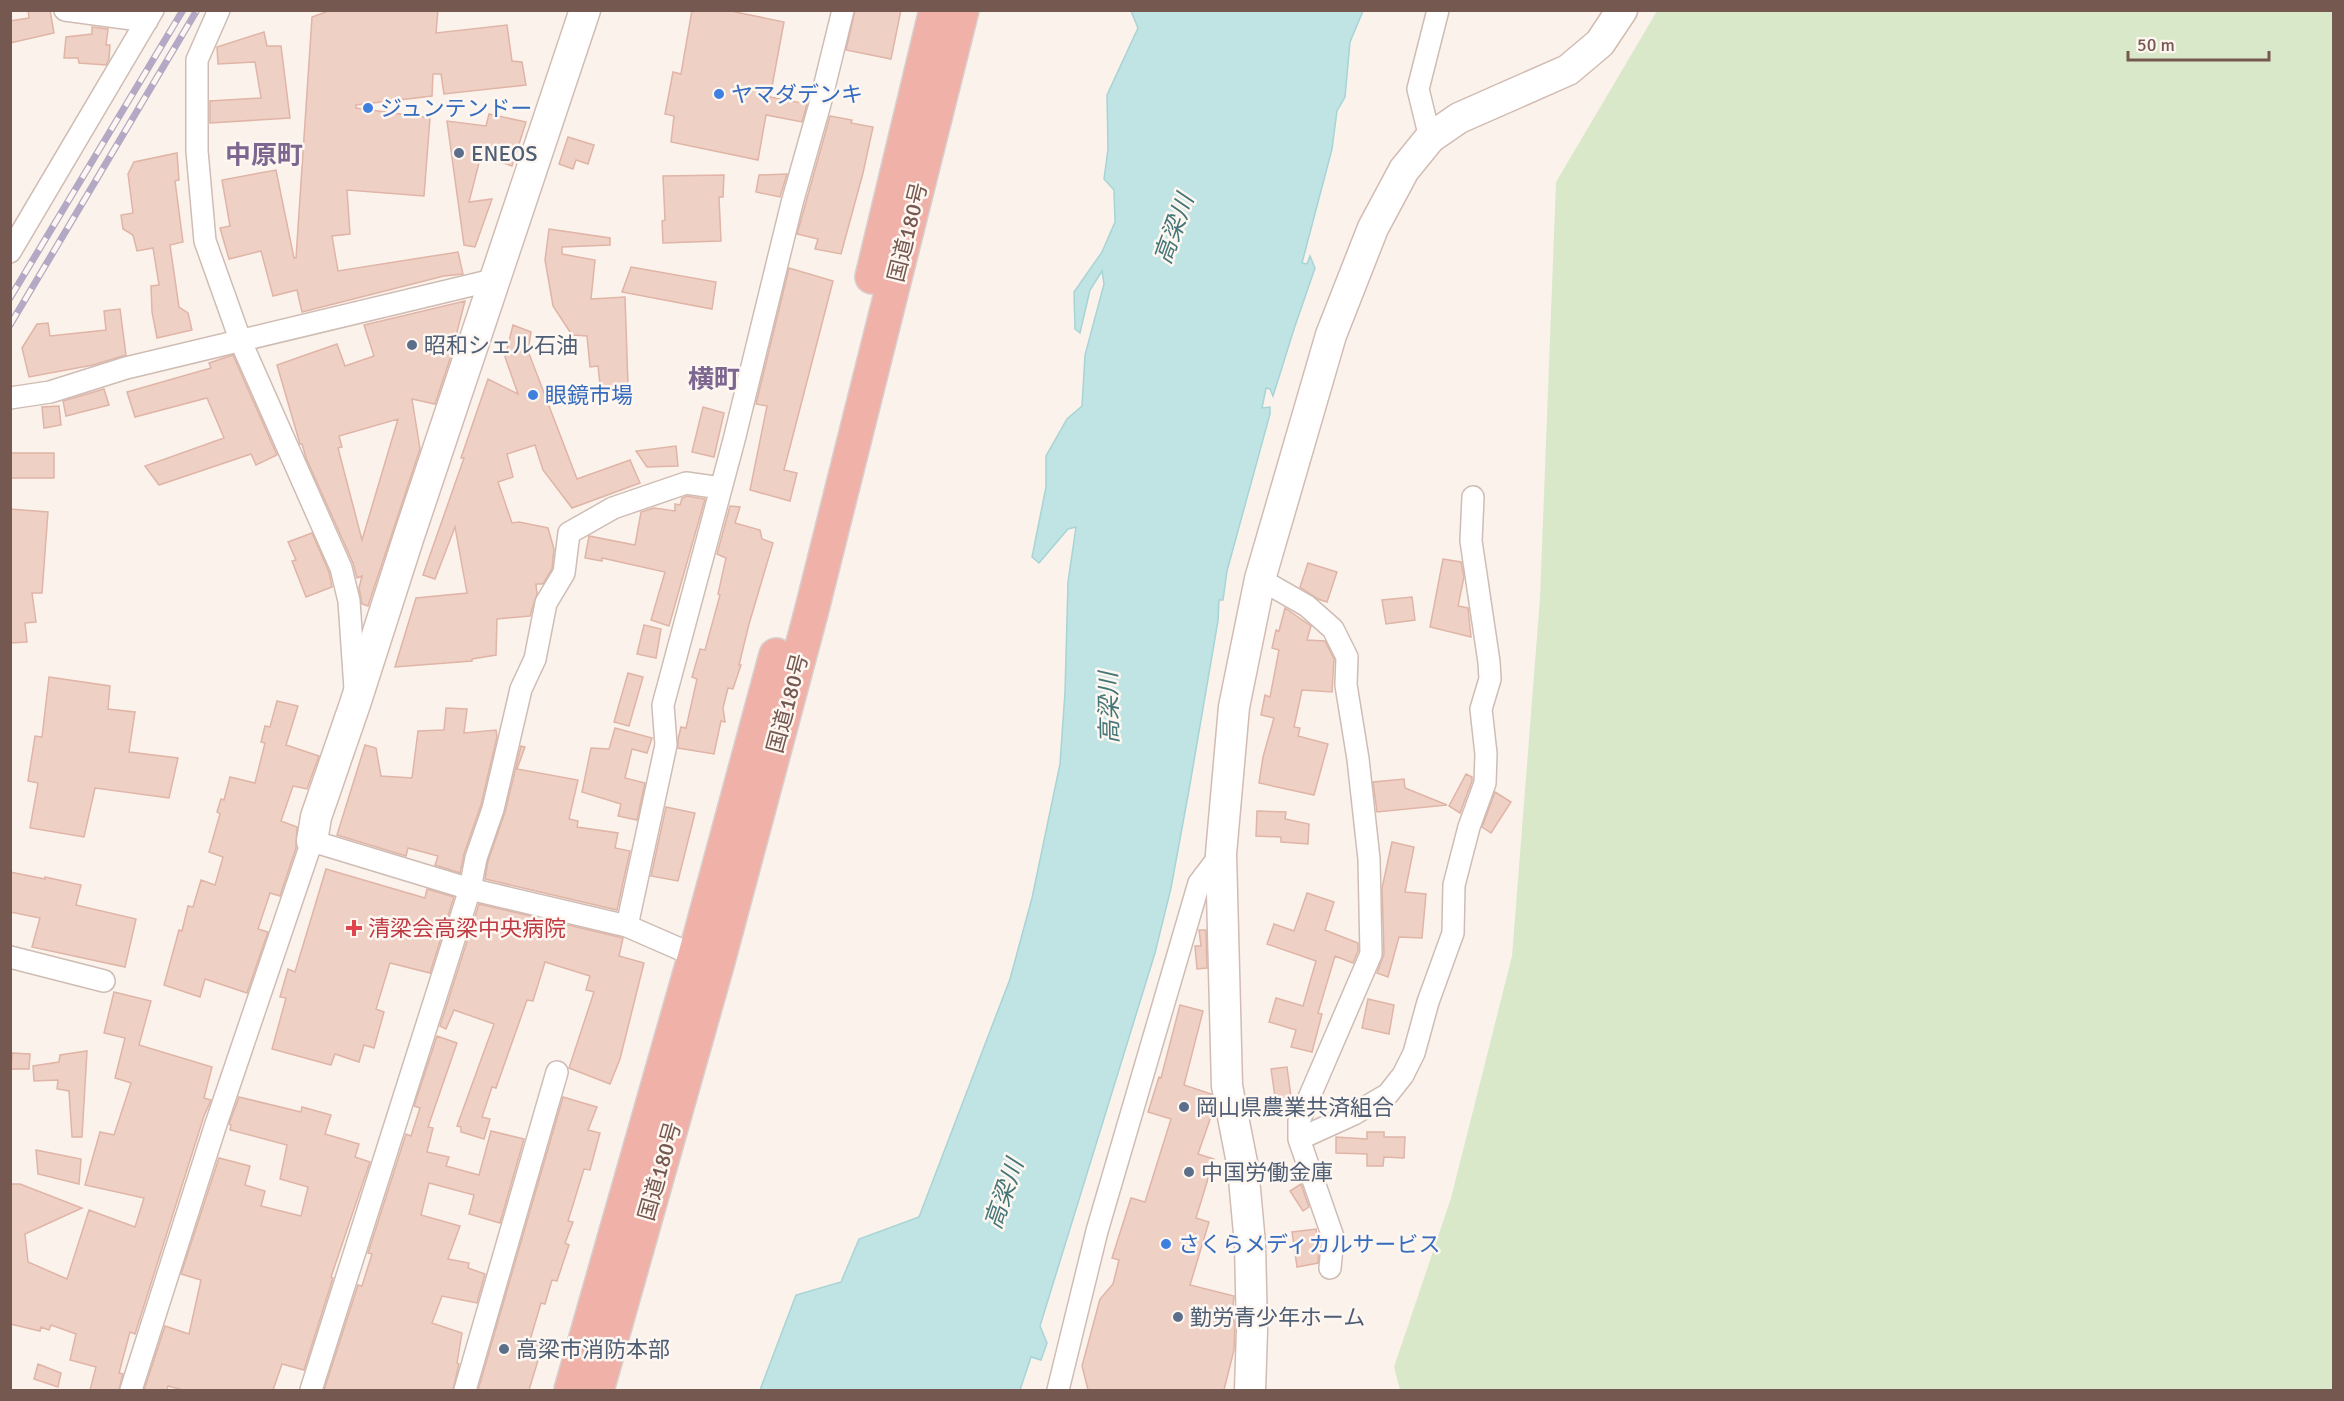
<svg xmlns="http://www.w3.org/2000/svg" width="2344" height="1401" viewBox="0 0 2344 1401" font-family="Signika,'Noto Sans JP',sans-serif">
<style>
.green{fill:#dae8ca}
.water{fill:#c0e3e4;stroke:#a7d4d5;stroke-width:1.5}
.building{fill:#eed0c5;stroke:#e0b4a6;stroke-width:1.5;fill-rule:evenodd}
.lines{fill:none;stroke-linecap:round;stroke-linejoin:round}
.street-casing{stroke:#cfbcb4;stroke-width:24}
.secondary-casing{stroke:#d2bbb2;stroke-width:33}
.highway-casing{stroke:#d8d0ce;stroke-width:36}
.street{stroke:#fff;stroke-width:21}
.secondary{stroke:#fff;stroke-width:30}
.highway{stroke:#f0b1a8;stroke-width:33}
.rail-casing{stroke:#b4a9c5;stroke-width:7}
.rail{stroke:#fef7f1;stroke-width:4.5;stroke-dasharray:14;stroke-linecap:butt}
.shop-dot{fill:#3f7fe0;stroke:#fef7f1;stroke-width:2}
.service-dot{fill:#5c6f8a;stroke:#fef7f1;stroke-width:2}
.health-dot{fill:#e0444e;stroke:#fef7f1;stroke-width:2}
.labels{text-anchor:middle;stroke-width:5;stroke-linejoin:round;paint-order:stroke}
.shop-label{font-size:22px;fill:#366cbe;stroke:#fef7f1;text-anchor:start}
.service-label{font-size:22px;fill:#4e5e75;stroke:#fef7f1;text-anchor:start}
.street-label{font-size:22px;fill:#755850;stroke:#fef7f1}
.health-label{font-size:22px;fill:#be3a42;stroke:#fef7f1;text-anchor:start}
.water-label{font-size:24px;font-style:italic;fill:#447678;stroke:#fef7f1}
.quarter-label{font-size:26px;font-weight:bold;fill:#7d6790;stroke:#fef7f1}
</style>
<rect width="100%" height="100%" fill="#fbf3eb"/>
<path class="green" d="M 1657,11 L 2333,11 L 2333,1390 L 1400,1390 L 1394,1367 L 1451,1198 L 1512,956 L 1540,598 L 1556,182 Z"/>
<path class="water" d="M 1131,11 L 1363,11 L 1350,42 L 1345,97 L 1337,111 L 1332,149 L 1302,263 L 1307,264 L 1310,256 L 1315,268 L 1294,329 L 1273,396 L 1270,389 L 1266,388 L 1262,408 L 1270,407 L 1270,414 L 1227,571 L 1223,600 L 1219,600 L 1218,621 L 1189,790 L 1171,888 L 1155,953 L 1040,1326 L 1047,1343 L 1041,1360 L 1031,1357 L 1020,1390 L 760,1390 L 796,1295 L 841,1282 L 859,1239 L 919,1217 L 1010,979 L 1032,898 L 1060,764 L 1065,692 L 1068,582 L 1076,527 L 1068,529 L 1039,563 L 1032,557 L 1046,487 L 1046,456 L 1067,419 L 1082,406 L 1085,355 L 1104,284 L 1102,271 L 1090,290 L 1080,333 L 1075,329 L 1074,292 L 1102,252 L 1115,222 L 1114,190 L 1104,179 L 1108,149 L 1107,95 L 1138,28 Z"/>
<path class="building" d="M 28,10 L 50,10 L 54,33 L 10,43 L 10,21 L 29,18 Z
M 331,10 L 438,10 L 436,33 L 507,25 L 512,61 L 522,62 L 526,85 L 444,94 L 441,74 L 433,74 L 432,96 L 356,105 L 356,108 L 430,118 L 424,196 L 347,190 L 350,234 L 332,236 L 338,271 L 458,252 L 463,274 L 444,276 L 302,312 L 297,290 L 273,296 L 261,251 L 229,259 L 220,228 L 230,226 L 222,180 L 276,170 L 294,258 L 296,258 L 312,17 Z
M 692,10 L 726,10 L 784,22 L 770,97 L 807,104 L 802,122 L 766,115 L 758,160 L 671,142 L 674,116 L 665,114 L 673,72 L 681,74 Z
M 855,10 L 901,10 L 891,59 L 846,50 Z
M 92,27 L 108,29 L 106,45 L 110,45 L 109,59 L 106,65 L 79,63 L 78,58 L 64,58 L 66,37 L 92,34 Z
M 264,32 L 267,46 L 281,46 L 290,118 L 210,123 L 210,101 L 261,98 L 255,62 L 218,64 L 217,47 Z
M 489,114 L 526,122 L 512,166 L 481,155 L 469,202 L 492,199 L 475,247 L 464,245 L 447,121 L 486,126 Z
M 830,116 L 852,120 L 851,123 L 873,127 L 863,173 L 841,254 L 815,249 L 818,239 L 797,234 Z
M 568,137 L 594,145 L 588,164 L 576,160 L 573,169 L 559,164 Z
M 177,153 L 179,180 L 175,181 L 183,242 L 170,245 L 179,307 L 188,313 L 192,330 L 157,338 L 152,312 L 151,286 L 159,285 L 153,248 L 137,251 L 133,235 L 123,229 L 121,215 L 133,213 L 128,174 L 134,162 Z
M 787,174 L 780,197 L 756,192 L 759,175 Z
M 724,175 L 723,197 L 719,197 L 721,241 L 663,243 L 662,221 L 665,220 L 663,176 Z
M 549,229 L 610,238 L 610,245 L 562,247 L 562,254 L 595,260 L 591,299 L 625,297 L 628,385 L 604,389 L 600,384 L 598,366 L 590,367 L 587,336 L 572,335 L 553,306 L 545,260 Z
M 631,267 L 716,282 L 712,309 L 622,292 Z
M 789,268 L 833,281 L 784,470 L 797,473 L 790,501 L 750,490 L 767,406 L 756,404 Z
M 465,301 L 450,359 L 435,404 L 412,399 L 420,449 L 368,606 L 362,604 L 359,588 L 362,576 L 357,578 L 353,563 L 306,458 L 302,444 L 300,444 L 277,365 L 337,344 L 345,366 L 374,356 L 364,325 ZM 398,419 L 362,540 L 338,448 L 342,447 L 339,436 Z
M 120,309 L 126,355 L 93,365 L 29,377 L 22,348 L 37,324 L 48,323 L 50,336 L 106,330 L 104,311 Z
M 513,325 L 531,332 L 528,351 L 577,479 L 630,460 L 640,483 L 572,508 L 543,470 L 535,445 L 507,454 L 513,477 L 498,482 L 512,523 L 519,522 L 548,528 L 554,549 L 552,569 L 543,584 L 536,584 L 537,594 L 530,616 L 497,619 L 496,655 L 472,659 L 472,661 L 395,667 L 416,598 L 467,593 L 455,527 L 435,579 L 423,575 L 464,458 L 461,458 L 488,379 L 518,394 L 505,357 Z
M 233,355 L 277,455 L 256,465 L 251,454 L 159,485 L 145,466 L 224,438 L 207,398 L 135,417 L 127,392 L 211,368 L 209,363 Z
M 104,389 L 109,405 L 66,416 L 63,401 Z
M 59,406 L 61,425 L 44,428 L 42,407 Z
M 703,407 L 724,413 L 714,457 L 692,452 Z
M 676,446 L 678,466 L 647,467 L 636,451 Z
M 10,453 L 54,453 L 54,478 L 10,478 Z
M 687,496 L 705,499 L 669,626 L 651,620 L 665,572 L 602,558 L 602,561 L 585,558 L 589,536 L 635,545 L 641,512 L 654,508 L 675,511 L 675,504 L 680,505 L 682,498 Z
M 730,506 L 740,507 L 735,523 L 760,530 L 762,539 L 773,543 L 749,624 L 739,665 L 741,665 L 733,689 L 728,688 L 723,708 L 725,722 L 721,721 L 714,754 L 678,748 L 678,739 L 681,727 L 686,728 L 697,679 L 692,677 L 700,649 L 705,650 L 720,595 L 718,594 L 726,558 L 717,554 Z
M 10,509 L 48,512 L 42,593 L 32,593 L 36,622 L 25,623 L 27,642 L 10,643 Z
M 312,533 L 329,572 L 332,587 L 306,597 L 292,561 L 296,560 L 288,542 Z
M 1443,559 L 1461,562 L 1464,577 L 1458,606 L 1468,608 L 1471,637 L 1430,627 Z
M 1308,563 L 1337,572 L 1327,602 L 1318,599 L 1300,587 Z
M 1412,597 L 1415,620 L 1386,624 L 1382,600 Z
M 1285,608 L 1311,626 L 1307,640 L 1325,641 L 1334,659 L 1332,692 L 1302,690 L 1294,727 L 1300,728 L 1298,736 L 1328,744 L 1314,795 L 1259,783 L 1263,757 L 1274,718 L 1261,715 L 1265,695 L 1270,697 L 1279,650 L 1272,648 L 1276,630 L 1279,631 Z
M 644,625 L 661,629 L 656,658 L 637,654 Z
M 628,673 L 643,677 L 629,726 L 614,722 Z
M 49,677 L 110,686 L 108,709 L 135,712 L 129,752 L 178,758 L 169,798 L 95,788 L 84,837 L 30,828 L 38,783 L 28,781 L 35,736 L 42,737 Z
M 277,701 L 298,706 L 286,745 L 319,756 L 307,789 L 293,786 L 281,821 L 297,827 L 296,848 L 280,896 L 270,893 L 258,929 L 268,932 L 247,993 L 205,979 L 200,997 L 164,985 L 179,930 L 182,931 L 188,906 L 193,907 L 201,880 L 215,885 L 223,857 L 209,852 L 220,814 L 217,812 L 221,799 L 224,800 L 230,777 L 255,783 L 265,743 L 261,742 L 265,726 L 270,727 Z
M 446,708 L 467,709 L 464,733 L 496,730 L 497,737 L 481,805 L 464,854 L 460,873 L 435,865 L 438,856 L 408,848 L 406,856 L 337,835 L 365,745 L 376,748 L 381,776 L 412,778 L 418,731 L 444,730 Z
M 615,728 L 652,738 L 647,753 L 632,749 L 625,778 L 645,783 L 637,820 L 618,816 L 621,804 L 582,792 L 591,748 L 609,749 Z
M 521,746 L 525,747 L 517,769 L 578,780 L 569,819 L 578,821 L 577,827 L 618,833 L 615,848 L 630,851 L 617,910 L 485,879 L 488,861 L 505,812 Z
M 1466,774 L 1472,777 L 1472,781 L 1460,813 L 1449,806 Z
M 1404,779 L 1405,788 L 1447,805 L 1377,812 L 1373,782 Z
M 1495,792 L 1511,802 L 1491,833 L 1482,827 Z
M 666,807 L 695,813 L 678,881 L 651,876 Z
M 1257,811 L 1286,812 L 1285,819 L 1309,824 L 1308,844 L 1281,842 L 1281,837 L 1256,836 Z
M 1392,842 L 1414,847 L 1405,892 L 1426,894 L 1422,938 L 1399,937 L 1388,977 L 1377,973 L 1384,954 L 1382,888 Z
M 326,869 L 425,898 L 427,889 L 454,897 L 430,973 L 390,963 L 376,1009 L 384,1012 L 374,1048 L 364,1045 L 359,1062 L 335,1054 L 331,1065 L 272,1049 L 286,998 L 280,997 L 288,969 L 295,972 Z
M 10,872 L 45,879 L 45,877 L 81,885 L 76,905 L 136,919 L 125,967 L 32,947 L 40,918 L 10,912 Z
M 1307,893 L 1334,902 L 1325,930 L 1358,943 L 1358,951 L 1353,963 L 1335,956 L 1318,1013 L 1322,1014 L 1312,1052 L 1291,1047 L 1296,1030 L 1269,1022 L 1276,998 L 1303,1006 L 1316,961 L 1267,944 L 1274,924 L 1294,931 Z
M 479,904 L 623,938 L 619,956 L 644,963 L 620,1059 L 610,1084 L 569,1068 L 594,992 L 586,990 L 590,976 L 545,962 L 533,1001 L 527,1000 L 496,1088 L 492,1087 L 482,1117 L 490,1119 L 484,1139 L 461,1132 L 461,1127 L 457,1126 L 494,1024 L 454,1010 L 446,1029 L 440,1026 Z
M 1199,930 L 1206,930 L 1207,968 L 1197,969 L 1195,946 L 1201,946 Z
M 114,992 L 151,1001 L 139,1045 L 212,1067 L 204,1098 L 211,1100 L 204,1116 L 135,1334 L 130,1332 L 119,1373 L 123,1374 L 119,1390 L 90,1390 L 96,1367 L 70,1360 L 76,1334 L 51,1325 L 49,1330 L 41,1327 L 40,1331 L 10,1324 L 10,1184 L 20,1184 L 82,1208 L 25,1234 L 28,1262 L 67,1279 L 89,1210 L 135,1227 L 144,1198 L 85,1185 L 100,1132 L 114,1135 L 131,1083 L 115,1078 L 125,1038 L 104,1033 Z
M 1368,999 L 1394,1005 L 1389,1034 L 1362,1028 Z
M 1180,1005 L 1203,1011 L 1184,1085 L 1211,1094 L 1208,1106 L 1214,1108 L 1198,1154 L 1214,1159 L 1196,1218 L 1209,1222 L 1190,1285 L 1234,1296 L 1232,1316 L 1235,1323 L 1234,1350 L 1224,1390 L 1088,1390 L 1082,1366 L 1100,1299 L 1113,1284 L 1119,1260 L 1112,1258 L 1131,1198 L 1145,1202 L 1171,1119 L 1148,1112 L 1159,1077 L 1161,1078 Z
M 437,1036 L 457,1043 L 428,1127 L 433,1128 L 427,1152 L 449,1157 L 446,1166 L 479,1175 L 491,1131 L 524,1139 L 500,1223 L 469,1214 L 474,1195 L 429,1183 L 421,1215 L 460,1226 L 448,1259 L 469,1263 L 468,1268 L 485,1274 L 477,1303 L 442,1296 L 432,1323 L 462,1333 L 457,1363 L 459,1364 L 453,1390 L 324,1390 L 358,1285 L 362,1286 L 372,1254 L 368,1253 L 406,1134 L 411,1136 L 420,1108 L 414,1106 Z
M 87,1051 L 82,1137 L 72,1137 L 69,1091 L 57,1089 L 58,1080 L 34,1081 L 33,1066 L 59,1062 L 60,1055 Z
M 12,1053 L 30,1054 L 29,1069 L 11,1069 Z
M 1287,1067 L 1292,1104 L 1290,1109 L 1277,1111 L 1271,1069 Z
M 239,1097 L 301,1112 L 302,1107 L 331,1115 L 325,1134 L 359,1144 L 355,1157 L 370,1162 L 331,1277 L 333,1278 L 304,1370 L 282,1364 L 273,1390 L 183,1390 L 168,1386 L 167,1390 L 144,1390 L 165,1326 L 189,1334 L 201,1280 L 181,1274 L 219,1158 L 250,1166 L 245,1185 L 265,1191 L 261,1206 L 301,1216 L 308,1187 L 280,1179 L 287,1145 L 230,1130 L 231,1125 L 229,1124 Z
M 563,1097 L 597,1107 L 588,1130 L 600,1133 L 590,1170 L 584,1169 L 568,1221 L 573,1222 L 565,1243 L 569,1245 L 557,1281 L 552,1280 L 545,1304 L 541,1303 L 530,1340 L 543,1344 L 529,1390 L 478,1390 Z
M 1367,1132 L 1384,1132 L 1384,1137 L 1405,1137 L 1404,1158 L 1384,1157 L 1383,1166 L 1367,1166 L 1367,1154 L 1336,1153 L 1336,1137 L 1367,1139 Z
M 36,1150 L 81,1159 L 79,1184 L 38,1174 Z
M 1301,1184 L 1309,1207 L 1303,1211 L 1290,1191 Z
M 1316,1229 L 1319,1250 L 1318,1263 L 1297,1267 L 1292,1232 Z
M 38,1364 L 61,1373 L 58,1387 L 34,1379 Z"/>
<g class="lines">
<defs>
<path id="street" d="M 65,10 L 147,21
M 219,10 L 197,60 L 197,151 L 205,241 L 241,342 L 341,568 L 349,601 L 355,689
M 1430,138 L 1418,89 L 1438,10
M 10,252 L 153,10
M 10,398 L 50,392 L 126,368 L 497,279
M 1260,579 L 1307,606 L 1333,629 L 1347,657 L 1346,685 L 1358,759 L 1369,859 L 1371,954 L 1299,1121 L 1299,1139 L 1333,1237 L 1330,1268
M 627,926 L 666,745 L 663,705 L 734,440 L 792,203 L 820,104 L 843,10
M 10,957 L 104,981
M 1299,1139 L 1354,1114 L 1388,1094 L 1403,1075 L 1414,1053 L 1428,1002 L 1453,933 L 1454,885 L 1469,827 L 1485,783 L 1486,754 L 1481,709 L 1490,679 L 1489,662 L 1471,541 L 1473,497
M 131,1390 L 215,1127 L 312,841 L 470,889 L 627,926 L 705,960
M 311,1390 L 470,889 L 476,858 L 493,809 L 521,689 L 535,659 L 546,603 L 564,573 L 569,533 L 613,508 L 686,483 L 721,488
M 465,1390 L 557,1072
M 1058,1390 L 1097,1231 L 1199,883 L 1221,854"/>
<path id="secondary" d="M 312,841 L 316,817 L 355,704 L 409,536 L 585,10
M 1250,1390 L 1252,1331 L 1250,1244 L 1243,1168 L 1227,1086 L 1221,854 L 1234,707 L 1260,579 L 1331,335 L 1373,228 L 1404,170 L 1430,138 L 1459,118 L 1568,70 L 1600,43 L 1622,10"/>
<path id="highway" d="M 872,277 L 936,10
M 571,1390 L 695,955 L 776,655
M 597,1390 L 717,965 L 811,613 L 962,10"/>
</defs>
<use href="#street" class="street-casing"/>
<use href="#secondary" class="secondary-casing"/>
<use href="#highway" class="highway-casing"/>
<use href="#street" class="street"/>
<use href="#secondary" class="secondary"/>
<use href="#highway" class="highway"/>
<defs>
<path id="rail" d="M 10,298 L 183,10
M 10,325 L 197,10"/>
</defs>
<use href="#rail" class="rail-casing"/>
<use href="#rail" class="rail"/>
</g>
<g class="shop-dot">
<circle cx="719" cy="94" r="6"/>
<circle cx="368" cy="108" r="6"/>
<circle cx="533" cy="395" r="6"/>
<circle cx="1166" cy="1244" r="6"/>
</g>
<g class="service-dot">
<circle cx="459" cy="153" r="6"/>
<circle cx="412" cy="345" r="6"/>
<circle cx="1184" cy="1107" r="6"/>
<circle cx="1189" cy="1172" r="6"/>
<circle cx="1178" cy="1317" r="6"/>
<circle cx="504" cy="1349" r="6"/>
</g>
<path class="health-dot" d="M351 919h6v6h6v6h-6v6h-6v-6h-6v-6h6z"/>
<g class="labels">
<g class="shop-label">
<text x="731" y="102">ヤマダデンキ</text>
<text x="380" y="116">ジュンテンドー</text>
<text x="545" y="403">眼鏡市場</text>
<text x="1178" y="1252">さくらメディカルサービス</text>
</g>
<g class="service-label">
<text x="471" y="161">ENEOS</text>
<text x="424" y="353">昭和シェル石油</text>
<text x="1196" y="1115">岡山県農業共済組合</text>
<text x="1201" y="1180">中国労働金庫</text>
<text x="1190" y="1325">勤労青少年ホーム</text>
<text x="516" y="1357">高梁市消防本部</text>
</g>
<g class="street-label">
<text transform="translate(907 232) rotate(-76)" y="8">国道180号</text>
<text transform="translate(787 703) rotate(-75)" y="8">国道180号</text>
<text transform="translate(659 1171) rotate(-74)" y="8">国道180号</text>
</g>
<g class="health-label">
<text x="368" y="936">清梁会高梁中央病院</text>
</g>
<g class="water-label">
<text transform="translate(1174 229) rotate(-70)" y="8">高梁川</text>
<text transform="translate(1109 708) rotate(-91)" y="8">高梁川</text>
<text transform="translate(1004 1194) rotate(-71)" y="8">高梁川</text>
</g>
<g class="quarter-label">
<text x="264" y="164">中原町</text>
<text x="714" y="388">横町</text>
</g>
</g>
<rect width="2344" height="1401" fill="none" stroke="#755850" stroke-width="24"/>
<path d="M2128 51v9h141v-9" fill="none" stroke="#755850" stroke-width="3"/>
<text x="2137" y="51" font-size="18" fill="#755850" stroke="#fef7f1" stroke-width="4.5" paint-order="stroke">50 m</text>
</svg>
